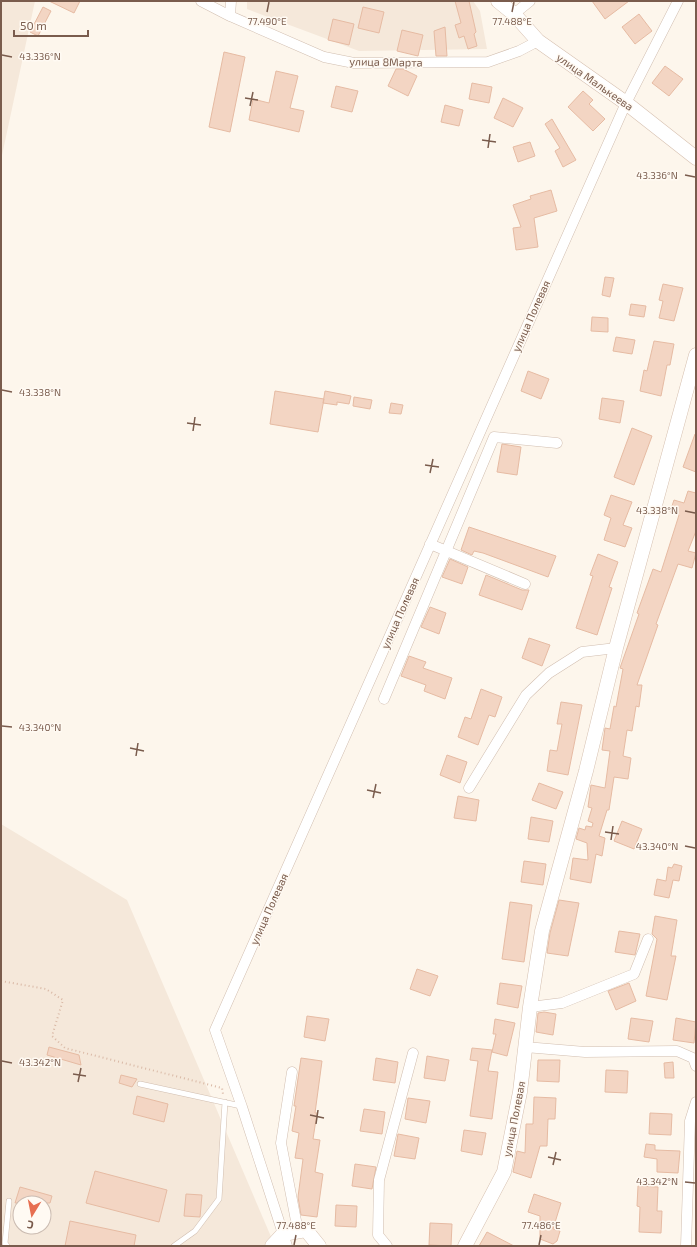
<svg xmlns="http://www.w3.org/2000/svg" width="697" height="1247" viewBox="0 0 697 1247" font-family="'Exo 2',sans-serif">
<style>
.residential{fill:#f5e8da;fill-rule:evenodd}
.building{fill:#f3d5c3;stroke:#e6bba3}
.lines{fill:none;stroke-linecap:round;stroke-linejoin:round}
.lane-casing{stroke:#d1beb0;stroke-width:6}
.street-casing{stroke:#d1beb0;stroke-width:11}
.secondary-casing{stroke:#d6c0b0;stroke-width:15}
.path{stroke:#d9b8a5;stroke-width:2;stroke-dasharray:1 3;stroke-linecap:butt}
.lane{stroke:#fff;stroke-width:5}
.street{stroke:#fff;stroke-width:10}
.secondary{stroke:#fff;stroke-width:14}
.ticks{fill:none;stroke:#7a5c4d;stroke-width:1.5}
.labels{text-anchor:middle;stroke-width:3;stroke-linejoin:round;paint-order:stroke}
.street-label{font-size:11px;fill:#7a5c4d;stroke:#fffaf3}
.ticks-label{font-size:10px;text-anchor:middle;fill:#7a5c4d;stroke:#fffaf3;stroke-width:3;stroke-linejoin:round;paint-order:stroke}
</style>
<rect width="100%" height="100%" fill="#fdf6ec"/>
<path class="residential" d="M 1,1 L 35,1 L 1,160 Z
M 247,1 L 473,1 L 480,11 L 487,49 L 359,51 L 247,9 Z
M 1,824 L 127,900 L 275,1246 L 1,1246 ZM 20,1203 L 44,1203 L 44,1227 L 20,1227 Z"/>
<path class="building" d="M 49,1 L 80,1 L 74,13 Z
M 455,1 L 469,1 L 476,32 L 474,34 L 477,46 L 468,49 L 464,36 L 459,38 L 455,25 L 461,23 Z
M 592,1 L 629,1 L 605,19 Z
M 43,7 L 51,11 L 38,36 L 30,32 Z
M 363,7 L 384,12 L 379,33 L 358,28 Z
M 639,14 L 652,31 L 635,44 L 622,27 Z
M 333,19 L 354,24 L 349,45 L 328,40 Z
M 445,27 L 447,56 L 436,56 L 434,31 Z
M 402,30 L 423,35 L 418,56 L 397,51 Z
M 224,52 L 245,57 L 230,132 L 209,127 Z
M 665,66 L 683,79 L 669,96 L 652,83 Z
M 396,69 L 403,69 L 417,76 L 408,96 L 388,86 Z
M 276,71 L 298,76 L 290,108 L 304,111 L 299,132 L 249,120 L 253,99 L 269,103 Z
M 472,83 L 492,87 L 489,103 L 469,99 Z
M 336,86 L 358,91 L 352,112 L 331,107 Z
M 583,91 L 593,100 L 589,104 L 605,119 L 593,131 L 568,107 Z
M 503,98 L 523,108 L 513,127 L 494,118 Z
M 445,105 L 463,110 L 459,126 L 441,122 Z
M 552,119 L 576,160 L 563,167 L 555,151 L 560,148 L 545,124 Z
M 530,142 L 535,156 L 518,162 L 513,147 Z
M 551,190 L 557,211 L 534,218 L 538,247 L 516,250 L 513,228 L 521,227 L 513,205 L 531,199 L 530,196 Z
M 605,277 L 614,278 L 610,297 L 602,295 Z
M 663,284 L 683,288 L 674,321 L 659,318 L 663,301 L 659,300 Z
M 631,304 L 646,306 L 644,317 L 629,315 Z
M 592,317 L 608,318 L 608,332 L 591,331 Z
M 616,337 L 635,340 L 632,354 L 613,351 Z
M 654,341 L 674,344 L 670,365 L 667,365 L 661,396 L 640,391 L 644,370 L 647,371 Z
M 528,371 L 549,379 L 541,399 L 521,391 Z
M 275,391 L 324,399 L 318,432 L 270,424 Z
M 325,391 L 351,396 L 349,404 L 337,402 L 337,405 L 323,403 Z
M 354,397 L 372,400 L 370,409 L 353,406 Z
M 602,398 L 624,401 L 620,423 L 599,419 Z
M 391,403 L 403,405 L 401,414 L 389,413 Z
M 632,428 L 652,436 L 634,485 L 614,477 Z
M 695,434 L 696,434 L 696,472 L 683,467 Z
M 502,444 L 521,447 L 517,475 L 497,472 Z
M 688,491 L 696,493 L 696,531 L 688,551 L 696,553 L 692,568 L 678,564 L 656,624 L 658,625 L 637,685 L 642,685 L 639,707 L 636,706 L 632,731 L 627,730 L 623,756 L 631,758 L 628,779 L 614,777 L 609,810 L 607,810 L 599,836 L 605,838 L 602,856 L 596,854 L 591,883 L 570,879 L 573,858 L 588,860 L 587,843 L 576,839 L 579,828 L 585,830 L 586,826 L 592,827 L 593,823 L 588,821 L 592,808 L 588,807 L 591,785 L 605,788 L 610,751 L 602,750 L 605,728 L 610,729 L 614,706 L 616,707 L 623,669 L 620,668 L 639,614 L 637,613 L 653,569 L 661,572 L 679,515 L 670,512 L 674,500 L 684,503 Z
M 611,495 L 632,502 L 623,525 L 632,528 L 625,547 L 604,540 L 611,518 L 604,515 Z
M 469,527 L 556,556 L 548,577 L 483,553 L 474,551 L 472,555 L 461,550 Z
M 598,554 L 618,562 L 609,587 L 612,588 L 597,635 L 576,628 L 593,576 L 590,575 Z
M 450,559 L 468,567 L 462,584 L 442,577 Z
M 486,575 L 522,590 L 529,590 L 522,610 L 479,595 Z
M 430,607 L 446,613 L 439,634 L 421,627 Z
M 529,638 L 550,645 L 542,666 L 522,658 Z
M 409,656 L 426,662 L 423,668 L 452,678 L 445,699 L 424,691 L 426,685 L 401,676 Z
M 481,689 L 502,697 L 495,717 L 489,715 L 478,745 L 458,737 L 465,717 L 471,719 Z
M 561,702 L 582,705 L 568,775 L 547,771 L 550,750 L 557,751 L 562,724 L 557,724 Z
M 447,755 L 467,762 L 460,783 L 440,775 Z
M 539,783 L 563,792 L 556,809 L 532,800 Z
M 458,796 L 479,800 L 476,821 L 454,818 Z
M 531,817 L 553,821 L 549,842 L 528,839 Z
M 622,821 L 642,829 L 634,849 L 614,841 Z
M 524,861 L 546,864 L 543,885 L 521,882 Z
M 674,864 L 682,866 L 679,881 L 673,880 L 669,898 L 654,895 L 657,879 L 666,881 L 668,867 L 672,868 Z
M 559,900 L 579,903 L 568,956 L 547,953 L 550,933 Z
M 510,902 L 532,905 L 524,962 L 502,959 Z
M 655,916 L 677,920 L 671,956 L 676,956 L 667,1000 L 646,996 L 657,939 L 652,934 Z
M 619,931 L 640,934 L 635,955 L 615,952 Z
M 417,969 L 438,976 L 430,996 L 410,989 Z
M 500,983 L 522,986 L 518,1008 L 497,1004 Z
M 629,983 L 636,1001 L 616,1010 L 608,991 Z
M 544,1012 L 556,1014 L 553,1035 L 536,1032 L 538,1013 Z
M 307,1016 L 329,1019 L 325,1041 L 304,1037 Z
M 631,1018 L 653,1021 L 649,1042 L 628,1039 Z
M 676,1018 L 696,1022 L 694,1043 L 673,1040 Z
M 495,1019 L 515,1023 L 507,1056 L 492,1052 L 496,1034 L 493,1034 Z
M 49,1047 L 79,1055 L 81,1065 L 47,1055 Z
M 472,1048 L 492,1050 L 488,1071 L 498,1072 L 492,1119 L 470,1116 L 478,1061 L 470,1060 Z
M 427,1056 L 449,1060 L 445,1081 L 424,1078 Z
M 301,1058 L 322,1061 L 315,1113 L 317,1113 L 313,1139 L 320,1140 L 315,1172 L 323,1174 L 317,1217 L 301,1215 L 298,1197 L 303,1159 L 295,1158 L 299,1133 L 292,1131 L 296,1106 L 294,1106 Z
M 376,1058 L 398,1062 L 395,1083 L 373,1080 Z
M 538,1060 L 560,1060 L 559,1082 L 537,1081 Z
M 673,1062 L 674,1078 L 665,1078 L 664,1063 Z
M 606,1070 L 628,1071 L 627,1093 L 605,1092 Z
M 121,1075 L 137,1079 L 132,1087 L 119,1083 Z
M 137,1096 L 168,1104 L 164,1122 L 133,1114 Z
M 534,1097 L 556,1098 L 555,1119 L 548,1119 L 547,1146 L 540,1146 L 531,1178 L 513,1172 L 517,1151 L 525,1153 L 526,1124 L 533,1124 Z
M 408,1098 L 430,1101 L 426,1123 L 405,1119 Z
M 364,1109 L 385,1112 L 382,1134 L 360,1131 Z
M 650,1113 L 672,1114 L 671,1135 L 649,1134 Z
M 464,1130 L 486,1133 L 482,1155 L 461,1151 Z
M 398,1134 L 419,1138 L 415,1159 L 394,1156 Z
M 646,1144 L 655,1145 L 655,1150 L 680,1151 L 678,1173 L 657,1172 L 657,1159 L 644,1157 Z
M 355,1164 L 376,1167 L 372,1189 L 352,1186 Z
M 95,1171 L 167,1190 L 159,1222 L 86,1203 Z
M 638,1186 L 658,1187 L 657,1211 L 662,1211 L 661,1233 L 639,1232 L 640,1207 L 637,1206 Z
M 20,1187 L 52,1196 L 50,1203 L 15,1203 Z
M 186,1194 L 202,1195 L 200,1217 L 184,1216 Z
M 534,1194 L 561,1203 L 553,1229 L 560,1231 L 557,1241 L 553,1244 L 540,1239 L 540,1216 L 528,1212 Z
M 336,1205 L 357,1206 L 356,1227 L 335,1226 Z
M 70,1221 L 136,1235 L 134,1246 L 65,1246 Z
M 430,1223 L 452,1224 L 451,1246 L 429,1245 Z
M 487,1232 L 514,1246 L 479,1246 Z"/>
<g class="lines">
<defs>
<path id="lane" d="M 140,1084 L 241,1106
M 7,1246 L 5,1243 L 9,1201
M 174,1246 L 195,1231 L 219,1199 L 225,1102"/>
<path id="street" d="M 201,1 L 230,16
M 231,1 L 230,16 L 324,57 L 354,63 L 488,62 L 519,51 L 538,41
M 514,14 L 530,1
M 430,544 L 525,584
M 384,699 L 494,437 L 557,443
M 469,788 L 526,695 L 549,673 L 582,652 L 616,648
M 530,1007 L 562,1003 L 634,974 L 648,939
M 525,1047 L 585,1052 L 677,1051 L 693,1058 L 696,1066
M 292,1072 L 281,1143 L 298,1231
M 287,1246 L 242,1107 L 215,1030 L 626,103 L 678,1
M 387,1246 L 378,1235 L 379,1180 L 413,1053
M 686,1246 L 690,1121 L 696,1102"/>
<path id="secondary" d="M 498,1 L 514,14 L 538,41 L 626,103 L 696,158
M 272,1246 L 283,1234 L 306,1230 L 319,1246
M 465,1246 L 504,1172 L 520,1092 L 530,1007 L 542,931 L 586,771 L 616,648 L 696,355"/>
</defs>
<use href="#lane" class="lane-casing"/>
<use href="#street" class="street-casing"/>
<use href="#secondary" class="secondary-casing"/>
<path class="path" d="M 1,981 L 46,989 L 63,1000 L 52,1036 L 65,1048 L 222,1088 L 223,1094"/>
<use href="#lane" class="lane"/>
<use href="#street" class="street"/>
<use href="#secondary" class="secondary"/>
</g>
<path class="ticks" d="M 267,12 L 269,2M 512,12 L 514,2M 2,55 L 12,57M 245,98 L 258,100M 250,106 L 253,92M 482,140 L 496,142M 488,148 L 490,134M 685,175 L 695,177M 2,390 L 12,392M 187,423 L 201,425M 193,431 L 195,417M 425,465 L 439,467M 430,473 L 433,459M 685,511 L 695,513M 2,726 L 12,727M 130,748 L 144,751M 136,756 L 138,743M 367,790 L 381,793M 373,798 L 376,784M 605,832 L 619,834M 611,840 L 613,826M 685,846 L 695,848M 2,1061 L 12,1063M 73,1074 L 86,1076M 78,1082 L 81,1068M 310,1115 L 324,1118M 316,1124 L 318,1110M 548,1157 L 561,1160M 553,1165 L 556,1152M 685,1182 L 695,1183M 294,1245 L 296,1235M 539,1245 L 541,1235"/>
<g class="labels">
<g class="street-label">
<text transform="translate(386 62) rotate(1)" y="4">улица 8Марта</text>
<text transform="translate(595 82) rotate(35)" y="4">улица Малькеева</text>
<text transform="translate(531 316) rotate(-66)" y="4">улица Полевая</text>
<text transform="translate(400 613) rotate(-66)" y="4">улица Полевая</text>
<text transform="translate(269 909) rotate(-66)" y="4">улица Полевая</text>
<text transform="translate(514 1119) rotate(-79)" y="4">улица Полевая</text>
</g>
</g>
<g class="ticks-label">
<text x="267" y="25">77.490°E</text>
<text x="512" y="25">77.488°E</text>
<text x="40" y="60">43.336°N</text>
<text x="657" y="179">43.336°N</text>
<text x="40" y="396">43.338°N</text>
<text x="657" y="514">43.338°N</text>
<text x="40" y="731">43.340°N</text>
<text x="657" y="850">43.340°N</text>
<text x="40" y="1066">43.342°N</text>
<text x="657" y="1185">43.342°N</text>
<text x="296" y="1229">77.488°E</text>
<text x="541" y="1229">77.486°E</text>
</g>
<rect width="697" height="1247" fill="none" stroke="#7a5c4d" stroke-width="4"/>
<g transform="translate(32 1215) rotate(190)"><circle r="19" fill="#fffaf3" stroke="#cabbb1"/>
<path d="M0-3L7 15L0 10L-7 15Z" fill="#e76f51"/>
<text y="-6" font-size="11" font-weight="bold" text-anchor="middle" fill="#7a5c4d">С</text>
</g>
<path d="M14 30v6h74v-6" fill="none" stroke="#7a5c4d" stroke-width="2"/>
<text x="20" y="30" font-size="12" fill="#7a5c4d" stroke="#fffaf3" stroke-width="3" paint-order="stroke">50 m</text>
</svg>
